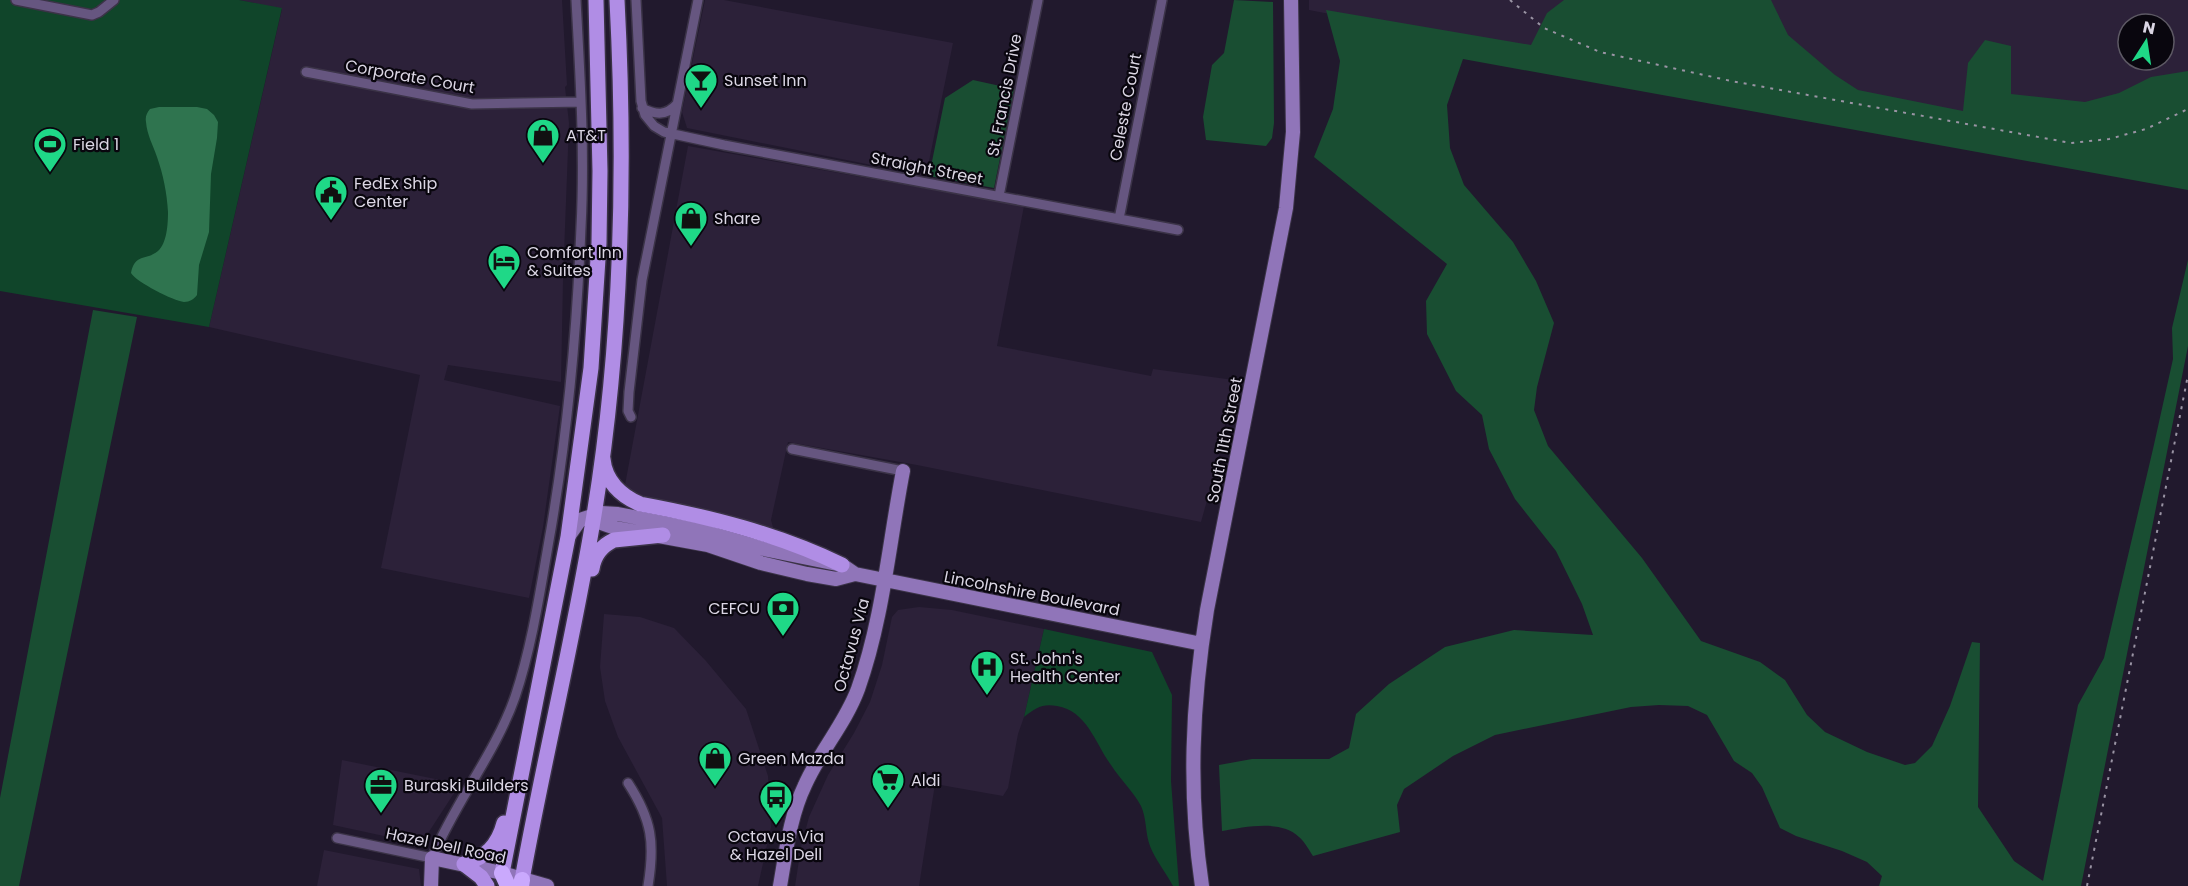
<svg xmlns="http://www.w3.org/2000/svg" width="2188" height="886" viewBox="0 0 2188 886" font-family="Poppins,sans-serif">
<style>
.built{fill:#2c2139;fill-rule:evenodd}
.green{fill:#10452a}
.forest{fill:#194e32}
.water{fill:#2f744f}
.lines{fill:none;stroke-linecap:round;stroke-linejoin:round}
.street-casing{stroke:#3b3347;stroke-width:12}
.secondary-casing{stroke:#3b3347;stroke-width:16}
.primary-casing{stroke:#3b3347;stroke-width:18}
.highway-casing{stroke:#3b3347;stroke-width:20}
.street{stroke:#665680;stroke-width:9}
.secondary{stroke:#9075b9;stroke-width:14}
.primary{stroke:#b08de5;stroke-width:15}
.highway{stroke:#caa9fd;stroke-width:16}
.rail{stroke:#9a94a4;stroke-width:2;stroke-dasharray:3 6;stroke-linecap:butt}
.labels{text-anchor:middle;stroke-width:4.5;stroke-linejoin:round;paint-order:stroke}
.street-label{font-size:16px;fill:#dbd6e4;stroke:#09060e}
.poi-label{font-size:16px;fill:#dbd6e4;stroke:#09060e;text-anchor:start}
</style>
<rect width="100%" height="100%" fill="#21192d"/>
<path class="built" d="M 239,0 L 562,0 L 567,85 L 565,87 L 569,123 L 563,280 L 561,382 L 448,365 L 444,380 L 560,406 L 543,527 L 529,598 L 381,568 L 420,375 L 209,327 L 282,9 Z
M 705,0 L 724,0 L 953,43 L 926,176 L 687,128 L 682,112 Z
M 1309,0 L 2188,0 L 2188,179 L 1309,10 ZM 2128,24 L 2164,24 L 2164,60 L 2128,60 Z
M 688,146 L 1024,206 L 997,346 L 1151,376 L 1153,369 L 1234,380 L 1218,461 L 1201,522 L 917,465 L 788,442 L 771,520 L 774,531 L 644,497 L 629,489 L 625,485 Z
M 919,607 L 952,610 L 1044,629 L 1024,717 L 1018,734 L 1008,788 L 1003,796 L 935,784 L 919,886 L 795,886 L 801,847 L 809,817 L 828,775 L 854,733 L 870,702 L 882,665 L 892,617 L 898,610 Z
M 604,614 L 640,617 L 674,628 L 706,661 L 746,709 L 768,776 L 771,827 L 758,886 L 667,886 L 662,818 L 618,737 L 605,701 L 600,667 Z
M 342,760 L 460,784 L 421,844 L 333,825 Z
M 324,850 L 419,869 L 421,886 L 317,886 Z"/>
<path class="green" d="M 0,0 L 239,0 L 282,8 L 209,327 L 0,291 Z
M 1044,629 L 1152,652 L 1172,695 L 1171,781 L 1179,886 L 1173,886 C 1166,873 1155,859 1150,846 C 1145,833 1147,819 1141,806 C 1133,791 1120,779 1111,765 C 1095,743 1087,711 1057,706 C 1043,703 1035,708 1024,717 Z"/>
<path class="forest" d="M 1234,0 L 1273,2 L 1274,123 L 1272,138 L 1266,146 L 1206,140 L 1203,117 L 1212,65 L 1224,53 Z
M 1564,0 L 1771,0 L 1788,35 L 1835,75 L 1858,90 L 1963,111 L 1968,63 L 1985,40 L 2011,46 L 2011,94 L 2085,102 L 2119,93 L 2151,77 L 2188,71 L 2188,190 L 1463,59 L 1447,105 L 1450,148 L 1464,185 L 1513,242 L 1536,281 L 1554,323 L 1537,387 L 1534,410 L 1548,446 L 1642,558 L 1701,641 L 1760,662 L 1785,680 L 1807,715 L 1825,732 L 1867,752 L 1905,765 L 1915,763 L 1932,746 L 1950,706 L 1972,642 L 1980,643 L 1978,807 L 2014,861 L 2043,881 L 2078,705 L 2104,658 L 2153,449 L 2173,359 L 2172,328 L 2188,260 L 2188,346 L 2081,886 L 1879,886 L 1882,876 L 1867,862 L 1842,851 L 1796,836 L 1780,828 L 1762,787 L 1752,773 L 1734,761 L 1707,715 L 1688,706 L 1659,705 L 1631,707 L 1495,735 L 1453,756 L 1404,789 L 1397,805 L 1400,832 L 1313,856 C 1309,850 1305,842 1299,837 C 1281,819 1245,827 1222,831 L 1219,765 L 1252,759 L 1329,759 L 1349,748 L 1356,714 L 1389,684 L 1445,647 L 1514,630 L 1593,635 L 1582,604 L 1556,551 L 1515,499 L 1489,449 L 1482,415 L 1456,391 L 1427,334 L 1426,301 L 1447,264 L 1314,157 L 1333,109 L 1340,61 L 1326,10 L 1531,45 L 1547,13 Z
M 973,80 L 1014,89 L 994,188 L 929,176 L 945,98 Z
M 93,310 L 137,317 L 19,886 L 0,886 L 0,798 Z"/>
<path class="water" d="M 159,107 L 197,107 L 207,109 L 214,115 L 218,122 L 217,138 L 211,174 L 209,232 L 199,265 L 197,295 C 194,299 190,302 184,302 C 174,301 136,282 131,273 C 135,253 146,261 158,251 C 167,243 168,224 168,212 C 167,193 163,174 157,157 C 153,145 147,135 146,122 C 145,116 147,113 150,109 Z"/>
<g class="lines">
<defs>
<path id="street" d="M 16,0 L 92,15 L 99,12 L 114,0
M 636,0 L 641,101 L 645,115 L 654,126 L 664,132 L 724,145 L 1178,230
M 306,72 L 472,104 L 581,102
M 642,108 C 656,115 666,116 677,104
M 999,196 L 1038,0
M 1119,219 L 1162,0
M 631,417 L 628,411 L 629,392 L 642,280 L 698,0
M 792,449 L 903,471
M 628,783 C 652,820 655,843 648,886
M 337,838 L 432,858 C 455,802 495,754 515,697 C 533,643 541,585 551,529 C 568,429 577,328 581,227 C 585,151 580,75 576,0"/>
<path id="secondary" d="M 594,515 L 601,523 L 615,528 L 708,545 L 761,563 L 807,574 L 836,579 L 855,574
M 568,537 L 580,520 L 601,513 L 618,514 L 699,530 L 768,550 L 842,565 L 855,574 L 1202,644
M 431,886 L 432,858 L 502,873 L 547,886
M 780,886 C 786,852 790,816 805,785 C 820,751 845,724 858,689 C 883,619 889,543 903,471
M 1202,886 C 1188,792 1192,703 1207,610 L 1286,208 L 1293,132 L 1291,0"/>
<path id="primary" d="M 603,459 C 605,481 621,496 640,504 C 710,517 778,534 842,565
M 592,569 C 594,555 601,546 614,540 L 663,535
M 464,864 C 486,857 498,846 504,823
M 464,864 L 481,877 L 487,886
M 502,873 L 568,537 L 591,368 L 599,243 L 600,171 L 596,0
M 522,880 C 544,758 574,638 594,515 C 622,345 626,172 617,0"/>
<path id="highway" d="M 502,873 L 508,886
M 521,886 L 522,880"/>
</defs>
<use href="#street" class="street-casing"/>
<use href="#secondary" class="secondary-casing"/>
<use href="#primary" class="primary-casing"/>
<use href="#highway" class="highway-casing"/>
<use href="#street" class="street"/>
<use href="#secondary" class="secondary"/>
<use href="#primary" class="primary"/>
<use href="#highway" class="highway"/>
<path class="rail" d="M 1510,0 L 1544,28 L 1600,52 L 1731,81 L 2071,143 L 2109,139 L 2146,129 L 2188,109
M 2087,886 L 2188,375"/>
</g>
<defs>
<symbol id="bar-pin" viewBox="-11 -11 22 30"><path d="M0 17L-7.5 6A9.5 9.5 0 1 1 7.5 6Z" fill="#1fd887" stroke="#09060e"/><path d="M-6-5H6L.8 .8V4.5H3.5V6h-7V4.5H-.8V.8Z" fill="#111"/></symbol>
<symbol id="shop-pin" viewBox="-11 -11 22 30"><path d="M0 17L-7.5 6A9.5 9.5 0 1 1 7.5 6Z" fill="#1fd887" stroke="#09060e"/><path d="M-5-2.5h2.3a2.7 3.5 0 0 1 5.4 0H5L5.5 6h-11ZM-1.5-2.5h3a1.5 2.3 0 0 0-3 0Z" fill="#111"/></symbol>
<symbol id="stadium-pin" viewBox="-11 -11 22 30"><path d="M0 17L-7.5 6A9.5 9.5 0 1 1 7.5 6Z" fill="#1fd887" stroke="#09060e"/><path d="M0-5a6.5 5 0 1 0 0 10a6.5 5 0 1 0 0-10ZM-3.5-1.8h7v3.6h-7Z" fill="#111"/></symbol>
<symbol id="civic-pin" viewBox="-11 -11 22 30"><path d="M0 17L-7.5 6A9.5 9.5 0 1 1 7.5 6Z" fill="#1fd887" stroke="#09060e"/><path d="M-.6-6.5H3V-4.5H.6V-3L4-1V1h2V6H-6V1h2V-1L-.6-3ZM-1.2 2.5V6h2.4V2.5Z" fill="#111"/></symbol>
<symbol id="hotel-pin" viewBox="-11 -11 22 30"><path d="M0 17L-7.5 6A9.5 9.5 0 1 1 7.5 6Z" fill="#1fd887" stroke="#09060e"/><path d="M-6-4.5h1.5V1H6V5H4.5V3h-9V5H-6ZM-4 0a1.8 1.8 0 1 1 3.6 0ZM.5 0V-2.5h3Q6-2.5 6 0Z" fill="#111"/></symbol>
<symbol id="bank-pin" viewBox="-11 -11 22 30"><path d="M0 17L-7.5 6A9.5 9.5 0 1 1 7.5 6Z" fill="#1fd887" stroke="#09060e"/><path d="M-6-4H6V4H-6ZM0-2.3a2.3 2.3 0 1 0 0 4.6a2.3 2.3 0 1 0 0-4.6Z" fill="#111"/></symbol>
<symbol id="hospital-pin" viewBox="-11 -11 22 30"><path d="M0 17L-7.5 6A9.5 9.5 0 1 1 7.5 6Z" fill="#1fd887" stroke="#09060e"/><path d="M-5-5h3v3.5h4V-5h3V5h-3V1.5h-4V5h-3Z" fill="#111"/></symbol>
<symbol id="supermarket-pin" viewBox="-11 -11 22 30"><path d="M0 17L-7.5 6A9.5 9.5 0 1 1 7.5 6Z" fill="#1fd887" stroke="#09060e"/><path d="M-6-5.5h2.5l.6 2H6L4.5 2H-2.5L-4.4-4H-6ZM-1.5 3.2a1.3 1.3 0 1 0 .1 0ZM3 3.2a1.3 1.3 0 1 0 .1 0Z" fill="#111"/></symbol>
<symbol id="office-pin" viewBox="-11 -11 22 30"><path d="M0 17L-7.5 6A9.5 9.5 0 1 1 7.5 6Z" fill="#1fd887" stroke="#09060e"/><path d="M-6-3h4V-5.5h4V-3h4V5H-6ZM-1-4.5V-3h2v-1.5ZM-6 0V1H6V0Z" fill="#111"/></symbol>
<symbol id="bus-pin" viewBox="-11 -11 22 30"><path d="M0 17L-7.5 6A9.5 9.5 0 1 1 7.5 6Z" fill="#1fd887" stroke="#09060e"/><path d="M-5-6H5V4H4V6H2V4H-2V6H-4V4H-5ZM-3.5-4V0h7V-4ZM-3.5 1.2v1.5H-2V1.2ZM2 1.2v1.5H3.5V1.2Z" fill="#111"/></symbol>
</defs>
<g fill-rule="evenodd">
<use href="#bar-pin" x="682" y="61" width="38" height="52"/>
<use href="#shop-pin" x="524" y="116" width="38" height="52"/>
<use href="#stadium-pin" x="31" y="125" width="38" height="52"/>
<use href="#civic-pin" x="312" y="173" width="38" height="52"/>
<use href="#shop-pin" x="672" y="199" width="38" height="52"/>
<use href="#hotel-pin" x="485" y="242" width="38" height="52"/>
<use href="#bank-pin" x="764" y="589" width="38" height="52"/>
<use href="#hospital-pin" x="968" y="648" width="38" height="52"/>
<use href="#shop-pin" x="696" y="739" width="38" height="52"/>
<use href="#supermarket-pin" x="869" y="761" width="38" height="52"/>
<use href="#office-pin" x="362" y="766" width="38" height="52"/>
<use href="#bus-pin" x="757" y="778" width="38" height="52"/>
</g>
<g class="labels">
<g class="street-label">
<text transform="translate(410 76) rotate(10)" y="6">Corporate Court</text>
<text transform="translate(1004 95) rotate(-79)" y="6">St. Francis Drive</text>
<text transform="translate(1125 107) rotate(-79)" y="6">Celeste Court</text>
<text transform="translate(927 168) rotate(11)" y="6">Straight Street</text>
<text transform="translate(1224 440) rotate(-79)" y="6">South 11th Street</text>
<text transform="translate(1032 593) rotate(11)" y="6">Lincolnshire Boulevard</text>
<text transform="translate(851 645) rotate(-75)" y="6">Octavus Via</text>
<text transform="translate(446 845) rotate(12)" y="6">Hazel Dell Road</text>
</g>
<g class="poi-label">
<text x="724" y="86">Sunset Inn</text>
<text x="566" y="141">AT&amp;T</text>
<text x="73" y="150">Field 1</text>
<text x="354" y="189">FedEx Ship<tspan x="354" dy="18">Center</tspan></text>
<text x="714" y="224">Share</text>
<text x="527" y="258">Comfort Inn<tspan x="527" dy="18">&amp; Suites</tspan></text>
<text x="760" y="614" text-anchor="end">CEFCU</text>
<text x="1010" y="664">St. John's<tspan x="1010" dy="18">Health Center</tspan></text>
<text x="738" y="764">Green Mazda</text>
<text x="911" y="786">Aldi</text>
<text x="404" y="791">Buraski Builders</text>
<text x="776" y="842" text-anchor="middle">Octavus Via<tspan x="776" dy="18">&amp; Hazel Dell</tspan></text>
</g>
</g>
<g transform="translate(2146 42) rotate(12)"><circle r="28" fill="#09060e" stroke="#5d5964" stroke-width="1.5"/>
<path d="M0-4.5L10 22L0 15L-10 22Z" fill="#1fd887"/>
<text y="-9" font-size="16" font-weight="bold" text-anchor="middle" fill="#dbd6e4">N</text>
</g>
</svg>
